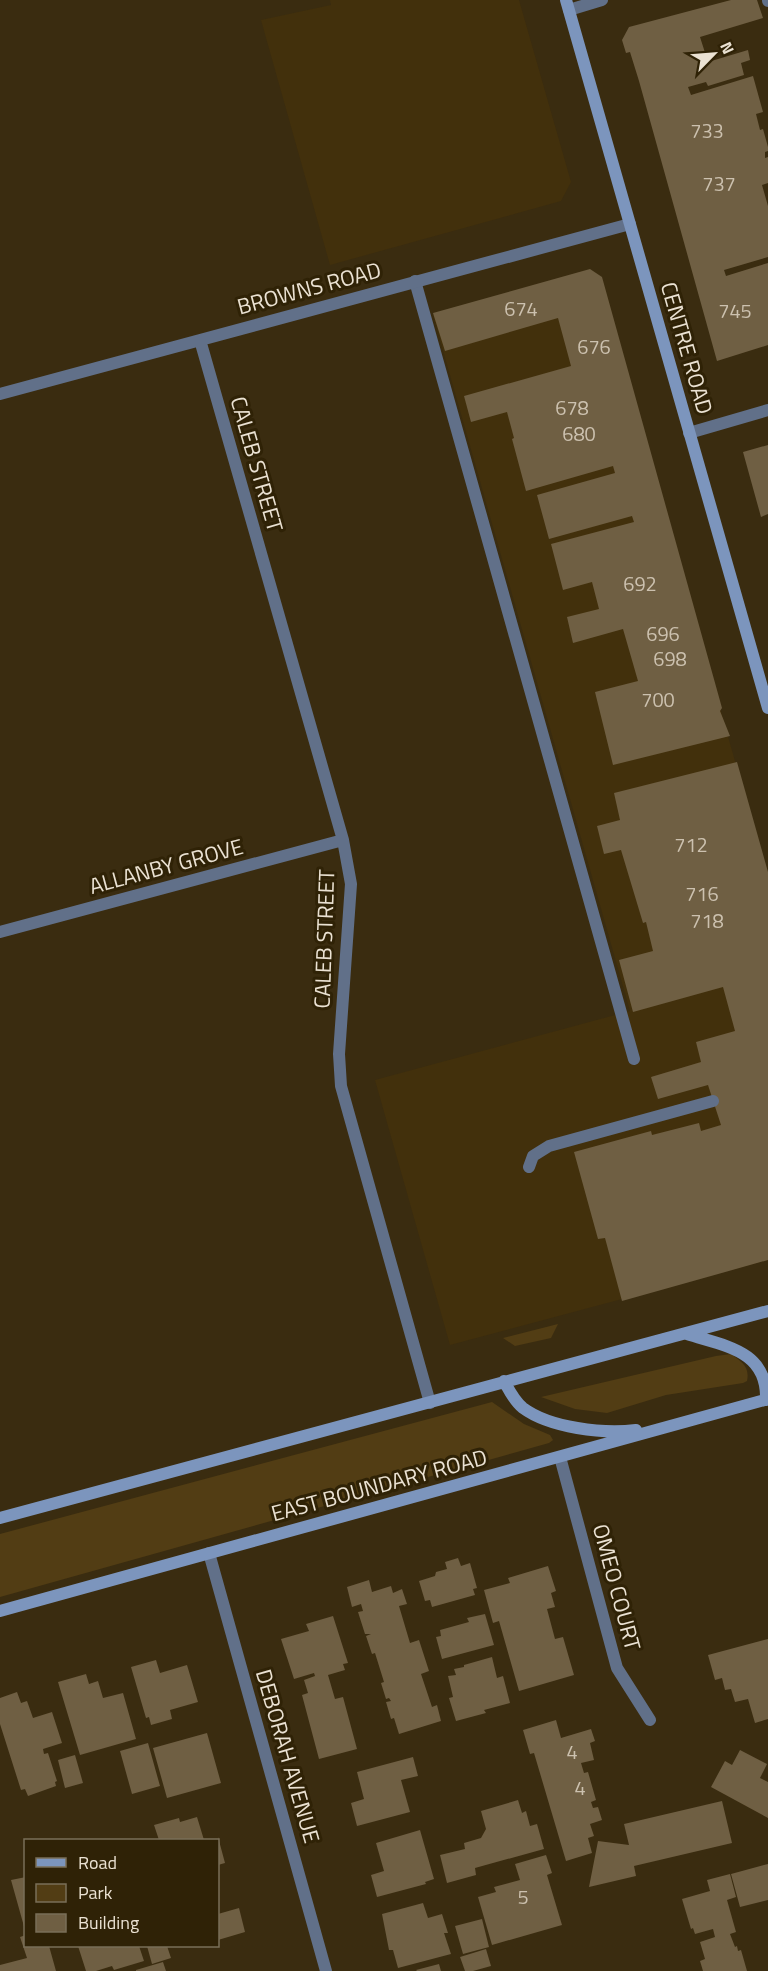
<svg xmlns="http://www.w3.org/2000/svg" width="768" height="1971" viewBox="0 0 768 1971" font-family="'Titillium Web',sans-serif">
<style>
.built{fill:#42300c}
.green{fill:#523d14}
.building{fill:#6f5f43}
.lines{fill:none;stroke-linecap:round;stroke-linejoin:round}
.lane{stroke:#617089;stroke-width:12}
.street{stroke:#617089;stroke-width:12}
.secondary{stroke:#7c95bd;stroke-width:12}
.labels{text-anchor:middle;stroke-width:6;stroke-linejoin:round;paint-order:stroke}
.number-label{font-size:20px;fill:#ccc1af}
.street-label{font-size:22px;fill:#ebe2d3;stroke:#2f2206}
</style>
<rect width="100%" height="100%" fill="#3a2c10"/>
<path class="built" d="M 330,0 L 519,0 L 571,182 L 561,201 L 330,265 L 261,20 L 331,5 Z
M 588,274 L 599,280 L 768,878 L 768,1260 L 450,1345 L 375,1080 L 630,1011 L 433,315 Z"/>
<path class="green" d="M 558,1324 L 551,1338 L 515,1346 L 503,1338 Z
M 731,1354 C 742,1362 750,1367 747,1381 L 743,1383 L 666,1395 L 607,1413 L 575,1409 L 541,1397 L 716,1356 Z
M 492,1402 L 524,1424 L 550,1435 L 553,1440 L 549,1443 L 0,1597 L 0,1534 Z"/>
<path class="building" d="M 731,0 L 757,0 L 763,18 L 700,37 L 708,62 L 748,50 L 750,60 L 741,63 L 744,75 L 708,86 L 706,82 L 688,87 L 691,95 L 753,76 L 763,112 L 756,114 L 760,130 L 763,129 L 768,147 L 768,151 L 765,152 L 765,158 L 768,157 L 768,183 L 762,185 L 768,206 L 768,257 L 724,270 L 726,276 L 768,263 L 768,345 L 717,361 L 639,81 L 630,52 L 626,53 L 622,40 L 629,27 Z
M 590,269 L 602,277 L 722,708 L 720,711 L 730,736 L 613,765 L 595,692 L 638,681 L 623,629 L 573,643 L 567,617 L 599,609 L 592,582 L 563,590 L 551,544 L 634,522 L 632,516 L 549,539 L 537,495 L 615,473 L 613,466 L 526,491 L 512,439 L 514,438 L 507,412 L 471,422 L 464,396 L 571,366 L 558,318 L 445,351 L 433,313 Z
M 768,445 L 768,514 L 761,517 L 743,452 Z
M 737,762 L 768,872 L 768,1260 L 622,1301 L 605,1238 L 598,1239 L 574,1152 L 651,1131 L 652,1135 L 699,1123 L 701,1131 L 721,1125 L 708,1085 L 658,1099 L 651,1077 L 701,1062 L 696,1042 L 735,1031 L 723,987 L 633,1012 L 619,960 L 653,951 L 646,922 L 643,923 L 621,850 L 604,854 L 597,826 L 620,820 L 614,793 Z
M 458,1558 L 461,1566 L 470,1563 L 477,1588 L 473,1589 L 475,1595 L 432,1607 L 430,1600 L 425,1601 L 419,1581 L 435,1576 L 436,1572 L 447,1569 L 445,1562 Z
M 548,1566 L 556,1591 L 551,1593 L 555,1607 L 547,1609 L 555,1639 L 563,1637 L 574,1675 L 519,1691 L 499,1621 L 493,1623 L 484,1590 L 510,1583 L 508,1578 Z
M 369,1580 L 372,1592 L 391,1586 L 393,1593 L 402,1589 L 407,1604 L 399,1606 L 410,1643 L 419,1640 L 429,1671 L 421,1674 L 432,1707 L 437,1705 L 441,1721 L 399,1734 L 394,1718 L 391,1719 L 386,1702 L 391,1701 L 389,1698 L 386,1699 L 381,1683 L 384,1682 L 375,1653 L 372,1654 L 366,1636 L 371,1634 L 365,1634 L 358,1612 L 363,1611 L 361,1604 L 352,1607 L 347,1587 Z
M 485,1614 L 494,1645 L 442,1659 L 436,1637 L 441,1636 L 440,1630 L 469,1622 L 467,1618 Z
M 333,1616 L 348,1663 L 343,1664 L 345,1670 L 328,1675 L 335,1699 L 343,1697 L 357,1749 L 319,1759 L 302,1695 L 308,1693 L 304,1680 L 315,1676 L 314,1673 L 294,1679 L 281,1639 L 309,1631 L 306,1624 Z
M 768,1639 L 768,1719 L 755,1723 L 748,1699 L 735,1702 L 731,1689 L 725,1690 L 722,1678 L 715,1680 L 708,1655 Z
M 492,1657 L 497,1678 L 503,1676 L 510,1703 L 484,1710 L 486,1713 L 456,1721 L 449,1698 L 453,1697 L 448,1676 L 456,1675 L 454,1669 L 464,1667 L 464,1665 Z
M 156,1660 L 160,1673 L 187,1665 L 198,1702 L 170,1710 L 172,1719 L 151,1725 L 149,1717 L 146,1718 L 131,1667 Z
M 86,1674 L 89,1684 L 98,1681 L 103,1698 L 123,1693 L 136,1739 L 80,1755 L 58,1682 Z
M 17,1692 L 21,1703 L 27,1701 L 33,1718 L 52,1712 L 62,1743 L 43,1749 L 44,1754 L 48,1753 L 57,1781 L 55,1782 L 56,1786 L 28,1796 L 25,1789 L 21,1790 L 0,1724 L 0,1698 Z
M 556,1720 L 561,1738 L 591,1729 L 595,1741 L 590,1743 L 594,1760 L 581,1763 L 584,1773 L 588,1772 L 596,1800 L 591,1802 L 593,1808 L 598,1807 L 602,1820 L 590,1824 L 594,1836 L 588,1838 L 592,1853 L 566,1861 L 534,1753 L 530,1754 L 523,1730 Z
M 207,1733 L 221,1783 L 167,1798 L 153,1748 Z
M 148,1743 L 160,1786 L 132,1794 L 120,1751 Z
M 740,1750 L 767,1764 L 760,1778 L 768,1782 L 768,1818 L 711,1787 L 725,1761 L 732,1765 Z
M 75,1755 L 83,1783 L 65,1788 L 58,1760 Z
M 413,1757 L 418,1776 L 401,1780 L 410,1812 L 357,1826 L 351,1803 L 364,1799 L 357,1772 Z
M 518,1800 L 522,1813 L 526,1811 L 530,1826 L 537,1824 L 544,1849 L 475,1868 L 476,1875 L 447,1883 L 440,1855 L 465,1849 L 464,1843 L 481,1838 L 486,1829 L 481,1811 Z
M 722,1801 L 732,1843 L 634,1866 L 636,1876 L 589,1887 L 598,1841 L 629,1845 L 624,1824 Z
M 197,1817 L 204,1840 L 159,1840 L 154,1825 L 179,1818 L 180,1822 Z
M 420,1830 L 434,1879 L 425,1882 L 426,1884 L 377,1897 L 371,1875 L 384,1871 L 376,1843 Z
M 218,1837 L 225,1863 L 218,1865 Z
M 546,1855 L 552,1873 L 547,1875 L 562,1925 L 492,1945 L 478,1897 L 496,1892 L 494,1887 L 520,1880 L 515,1864 Z
M 768,1864 L 768,1900 L 740,1907 L 731,1874 Z
M 730,1874 L 736,1897 L 727,1900 L 736,1932 L 730,1934 L 735,1947 L 737,1946 L 738,1951 L 741,1950 L 747,1971 L 703,1971 L 700,1961 L 705,1959 L 700,1942 L 715,1937 L 713,1929 L 695,1934 L 693,1928 L 691,1929 L 682,1899 L 710,1891 L 707,1880 Z
M 26,1877 L 26,1929 L 25,1930 L 11,1880 Z
M 423,1903 L 428,1918 L 442,1914 L 448,1933 L 444,1933 L 451,1954 L 398,1968 L 393,1950 L 389,1950 L 382,1914 Z
M 239,1908 L 245,1932 L 218,1940 L 218,1914 Z
M 482,1919 L 489,1947 L 463,1954 L 455,1926 Z
M 26,1935 L 26,1946 L 49,1946 L 56,1971 L 0,1971 L 0,1965 L 27,1958 L 20,1937 Z
M 78,1946 L 139,1946 L 144,1961 L 114,1970 L 112,1966 L 96,1971 L 86,1971 Z
M 147,1946 L 167,1946 L 171,1958 L 152,1964 Z
M 486,1949 L 491,1966 L 473,1971 L 465,1971 L 460,1957 Z
M 163,1962 L 166,1971 L 136,1971 L 136,1970 Z
M 439,1964 L 441,1971 L 417,1971 L 416,1970 Z"/>
<g class="lines">
<path class="lane" d="M 768,0 L 768,1
M 415,281 L 634,1059
M 529,1167 L 533,1156 L 549,1146 L 713,1101"/>
<path class="street" d="M 569,10 L 602,0
M 200,340 L 343,840 L 351,884 L 339,1054 L 341,1086 L 430,1403
M 0,394 L 630,224
M 689,433 L 768,410
M 0,932 L 343,840
M 560,1457 L 617,1668 L 650,1720
M 209,1553 L 326,1971"/>
<path class="secondary" d="M 566,0 L 768,708
M 687,1334 C 724,1346 768,1350 766,1400
M 504,1381 C 509,1390 514,1401 523,1408 C 550,1428 603,1434 636,1430
M 0,1518 L 768,1311
M 0,1611 L 768,1399"/>
</g>
<g class="labels">
<g class="number-label">
<text x="707" y="138">733</text>
<text x="719" y="191">737</text>
<text x="521" y="316">674</text>
<text x="735" y="318">745</text>
<text x="594" y="354">676</text>
<text x="572" y="415">678</text>
<text x="579" y="441">680</text>
<text x="640" y="591">692</text>
<text x="663" y="641">696</text>
<text x="670" y="666">698</text>
<text x="658" y="707">700</text>
<text x="691" y="852">712</text>
<text x="702" y="901">716</text>
<text x="707" y="928">718</text>
<text x="572" y="1759">4</text>
<text x="580" y="1795">4</text>
<text x="523" y="1904">5</text>
</g>
<g class="street-label">
<text transform="translate(309 288) rotate(-15)" y="8">BROWNS ROAD</text>
<text transform="translate(687 348) rotate(74)" y="8">CENTRE ROAD</text>
<text transform="translate(257 464) rotate(74)" y="8">CALEB STREET</text>
<text transform="translate(166 866) rotate(-15)" y="8">ALLANBY GROVE</text>
<text transform="translate(324 939) rotate(-88)" y="8">CALEB STREET</text>
<text transform="translate(379 1485) rotate(-15)" y="8">EAST BOUNDARY ROAD</text>
<text transform="translate(617 1587) rotate(75)" y="8">OMEO COURT</text>
<text transform="translate(288 1756) rotate(74)" y="8">DEBORAH AVENUE</text>
</g>
</g>
<rect x="24" y="1839" width="195" height="108" fill="#2f2206" stroke="#7a6f58" stroke-width="1.5"/>
<rect x="36" y="1858" width="30" height="9" fill="#7c95bd" stroke="#7a6f58" stroke-width="1.5"/>
<text x="78" y="1869" font-size="18" fill="#ebe2d3">Road</text>
<rect x="36" y="1884" width="30" height="18" fill="#523d14" stroke="#7a6f58" stroke-width="1.5"/>
<text x="78" y="1899" font-size="18" fill="#ebe2d3">Park</text>
<rect x="36" y="1914" width="30" height="18" fill="#6f5f43" stroke="#7a6f58" stroke-width="1.5"/>
<text x="78" y="1929" font-size="18" fill="#ebe2d3">Building</text>
<g transform="translate(714 54) rotate(65)" stroke="#2f2206" stroke-width="4.5" paint-order="stroke">
<path d="M0-4.5L10 22L0 15L-10 22Z" fill="#ebe2d3"/>
<text y="-9" font-size="16" font-weight="bold" text-anchor="middle" fill="#ebe2d3">N</text>
</g>
</svg>
